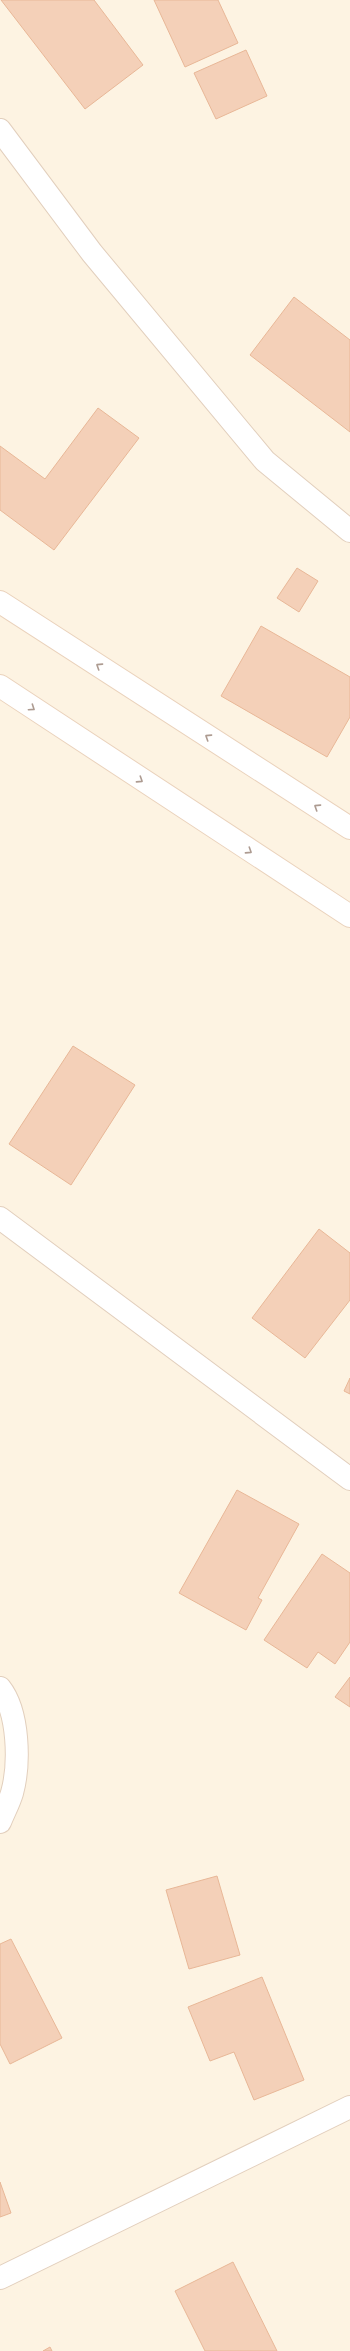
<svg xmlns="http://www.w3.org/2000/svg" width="350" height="2351" viewBox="0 0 350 2351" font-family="Figtree,sans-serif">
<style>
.building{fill:#f4d0b8;stroke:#e8b797}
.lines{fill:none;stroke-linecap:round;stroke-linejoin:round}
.minor-casing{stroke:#e2cfbd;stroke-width:24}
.secondary-casing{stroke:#ead2bc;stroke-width:24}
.minor{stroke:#fff;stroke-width:22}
.secondary{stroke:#fff;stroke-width:22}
.oneway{stroke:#ad9b91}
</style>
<rect width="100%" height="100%" fill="#fdf3e2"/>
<path class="building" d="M 1,0 L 94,0 L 143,65 L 85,109 Z
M 154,0 L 218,0 L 238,43 L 185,67 Z
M 246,50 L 267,96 L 216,119 L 194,73 Z
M 294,297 L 350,340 L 350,432 L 250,355 Z
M 98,408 L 139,438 L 54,550 L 0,510 L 0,446 L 45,479 Z
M 297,568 L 318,581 L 299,612 L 277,598 Z
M 261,626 L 350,677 L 350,717 L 327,757 L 221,696 Z
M 73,1046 L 135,1085 L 71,1185 L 9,1144 Z
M 319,1229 L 350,1253 L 350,1300 L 305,1358 L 252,1318 Z
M 350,1378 L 350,1394 L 344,1391 Z
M 237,1490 L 299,1524 L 258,1598 L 262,1600 L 246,1630 L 179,1593 Z
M 322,1554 L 350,1573 L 350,1642 L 335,1664 L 318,1652 L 307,1668 L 264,1640 Z
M 350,1677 L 350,1707 L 335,1697 Z
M 217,1876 L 240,1955 L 189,1969 L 166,1890 Z
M 11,1939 L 62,2038 L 10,2064 L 0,2044 L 0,1944 Z
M 262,1977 L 304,2080 L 254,2100 L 234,2052 L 210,2061 L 188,2007 Z
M 0,2182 L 11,2213 L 0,2217 Z
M 233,2262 L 277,2351 L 205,2351 L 175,2291 Z
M 50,2347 L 52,2351 L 43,2351 Z"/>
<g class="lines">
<defs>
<path id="minor" d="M 0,130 L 92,253 L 265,461 L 350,531
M 0,1218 L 350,1479
M 0,1688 C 19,1712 20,1764 12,1793 C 9,1803 4,1812 0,1822
M 0,2278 L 350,2107"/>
<path id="secondary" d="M 0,602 L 350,828
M 0,686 L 350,916"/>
</defs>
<use href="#minor" class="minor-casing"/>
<use href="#secondary" class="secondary-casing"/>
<use href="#minor" class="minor"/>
<use href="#secondary" class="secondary"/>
</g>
<defs><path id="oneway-chevron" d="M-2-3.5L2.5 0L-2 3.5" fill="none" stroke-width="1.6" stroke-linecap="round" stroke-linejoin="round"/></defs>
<g class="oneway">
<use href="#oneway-chevron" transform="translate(99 666) rotate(-147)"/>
<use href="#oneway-chevron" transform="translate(32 708) rotate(34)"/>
<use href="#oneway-chevron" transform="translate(208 737) rotate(-147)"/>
<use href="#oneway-chevron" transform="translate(140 780) rotate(33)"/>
<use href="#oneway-chevron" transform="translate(317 807) rotate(-147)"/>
<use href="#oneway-chevron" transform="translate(249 851) rotate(33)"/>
</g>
</svg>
